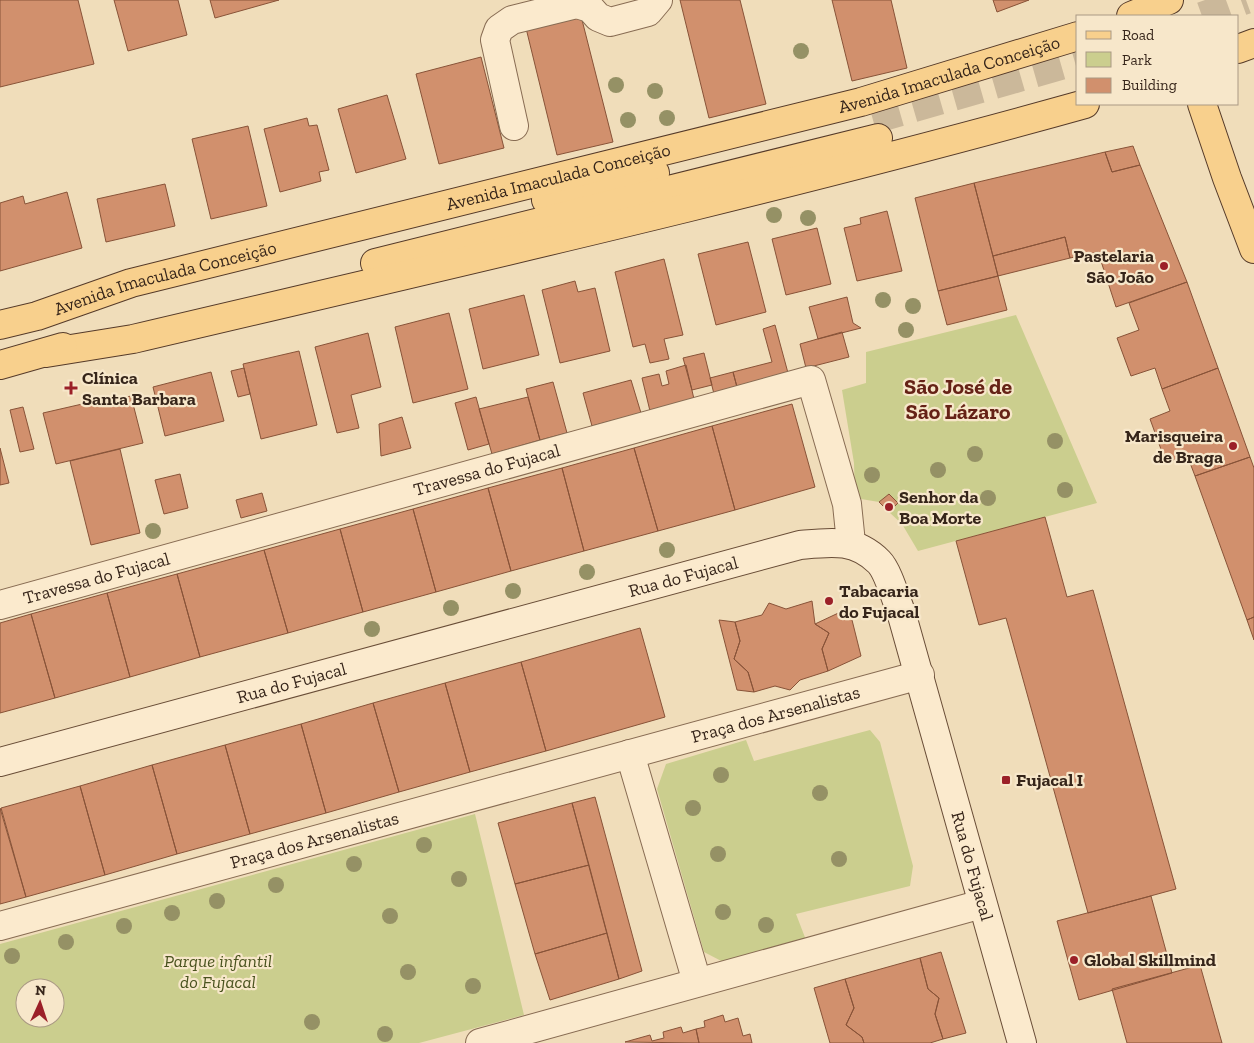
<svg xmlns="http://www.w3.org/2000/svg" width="1254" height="1043" viewBox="0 0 1254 1043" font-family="'Zilla Slab',serif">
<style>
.green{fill:#cbce8e;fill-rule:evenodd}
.building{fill:#d1906d;stroke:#885338}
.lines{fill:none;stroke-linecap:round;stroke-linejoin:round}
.primary-tunnel{stroke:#cbb89a;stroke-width:28;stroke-dasharray:28 14;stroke-linecap:butt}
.street-casing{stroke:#886c53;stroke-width:30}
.secondary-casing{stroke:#694d37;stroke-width:30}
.primary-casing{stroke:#553a29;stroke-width:30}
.street{stroke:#fbeacd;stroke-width:28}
.secondary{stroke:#fbeacd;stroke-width:28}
.primary{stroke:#f8d08d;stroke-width:28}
.tree{fill:#959165}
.poi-dot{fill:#9b2028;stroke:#f7e7ca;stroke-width:2}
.labels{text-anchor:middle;stroke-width:4.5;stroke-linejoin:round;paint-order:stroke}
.street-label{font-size:18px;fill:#36251a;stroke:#f7e7ca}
.poi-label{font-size:18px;font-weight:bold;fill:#36251a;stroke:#f7e7ca;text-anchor:start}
.park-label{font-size:18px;font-style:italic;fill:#4a531f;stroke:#f7e7ca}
.district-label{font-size:22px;font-weight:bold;fill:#652216;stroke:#f7e7ca}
</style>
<rect width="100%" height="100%" fill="#f0ddba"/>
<path class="green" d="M 1016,315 L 1097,503 L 918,551 L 902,524 L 889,512 L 898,503 L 889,494 L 879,502 L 855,498 L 854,463 L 842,390 L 866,383 L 866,352 Z
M 870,730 L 880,742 L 913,866 L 910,886 L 796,914 L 806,940 L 729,965 L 704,952 L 657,789 L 666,764 L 746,740 L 754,761 Z
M 475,814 L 524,1015 L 419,1043 L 0,1043 L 0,944 ZM 25,988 L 55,988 L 55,1018 L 25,1018 Z"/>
<path class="building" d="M 0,0 L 78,0 L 94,64 L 0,87 Z
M 114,0 L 178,0 L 187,35 L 128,51 Z
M 210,0 L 279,0 L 215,18 Z
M 680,0 L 740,0 L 766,104 L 709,118 Z
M 832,0 L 891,0 L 907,68 L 852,81 Z
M 993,0 L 1029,0 L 997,12 Z
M 580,12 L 613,142 L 557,155 L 525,24 Z
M 481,57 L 504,148 L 439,164 L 416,74 Z
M 387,95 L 406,159 L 356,173 L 338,109 Z
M 307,118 L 309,126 L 317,125 L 329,170 L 319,172 L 321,181 L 280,192 L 264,129 Z
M 248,126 L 267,206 L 211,219 L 192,139 Z
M 1133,146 L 1140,165 L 1112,172 L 1105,152 Z
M 1105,152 L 1112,172 L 1140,165 L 1187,282 L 1116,307 L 1098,252 L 1070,258 L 1065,237 L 993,256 L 974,183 Z
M 974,183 L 998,276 L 938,291 L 915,198 Z
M 165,184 L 175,226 L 106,242 L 97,199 Z
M 67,192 L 82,248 L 0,271 L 0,203 L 23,196 L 25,204 Z
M 887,211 L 902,271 L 857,281 L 844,228 L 861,224 L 860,218 Z
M 817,228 L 831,284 L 786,295 L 772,239 Z
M 1065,237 L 1070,258 L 998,276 L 993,256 Z
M 748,242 L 766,312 L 716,325 L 698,254 Z
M 664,259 L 683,335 L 664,339 L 669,359 L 650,363 L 645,344 L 633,347 L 615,272 Z
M 998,276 L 1007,310 L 947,325 L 938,291 Z
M 575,281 L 578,292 L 595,288 L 610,351 L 560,363 L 542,290 Z
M 1187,282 L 1218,368 L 1162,389 L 1155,368 L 1131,376 L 1117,338 L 1139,330 L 1129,303 Z
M 524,295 L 539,355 L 483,369 L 469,309 Z
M 847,297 L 853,323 L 861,328 L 818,339 L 809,307 Z
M 449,313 L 468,389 L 413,403 L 395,327 Z
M 775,325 L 788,373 L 737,387 L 733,372 L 772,362 L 763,329 Z
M 842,332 L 849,357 L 806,368 L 800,344 Z
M 368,333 L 381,387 L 351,395 L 359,428 L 337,433 L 315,347 Z
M 299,351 L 317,425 L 261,439 L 243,364 Z
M 704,353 L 712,385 L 692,390 L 683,358 Z
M 686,365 L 694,399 L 650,411 L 642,378 L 659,374 L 662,386 L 669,384 L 666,371 Z
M 244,368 L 250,394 L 238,397 L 231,371 Z
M 1218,368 L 1250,457 L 1195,476 L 1187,455 L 1166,463 L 1150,419 L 1170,411 L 1162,389 Z
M 211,372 L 224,421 L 165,436 L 153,387 Z
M 733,372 L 737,387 L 714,394 L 710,378 Z
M 631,380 L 641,413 L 592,426 L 583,393 Z
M 553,382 L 567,433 L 540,440 L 526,389 Z
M 131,396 L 143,443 L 56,464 L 43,413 L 104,399 L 105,402 Z
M 476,397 L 489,444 L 468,450 L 455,403 Z
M 528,397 L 540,440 L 492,454 L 479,409 Z
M 792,404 L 815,487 L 735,510 L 712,426 Z
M 23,407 L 34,449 L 20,452 L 10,410 Z
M 402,417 L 411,448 L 381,456 L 379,424 Z
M 712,426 L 735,510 L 658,531 L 634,448 Z
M 0,448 L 9,483 L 0,485 Z
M 634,448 L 658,531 L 584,551 L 562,468 Z
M 120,449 L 140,533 L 91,545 L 70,461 Z
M 1250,457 L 1254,468 L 1254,617 L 1247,620 L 1195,476 Z
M 562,468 L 584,551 L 511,571 L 488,488 Z
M 180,474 L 188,508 L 164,514 L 155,480 Z
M 488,488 L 511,571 L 436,592 L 413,509 Z
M 262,493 L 267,511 L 241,518 L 236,500 Z
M 889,494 L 898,503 L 889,512 L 879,502 Z
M 413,509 L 436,592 L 363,612 L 340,529 Z
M 1045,517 L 1067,597 L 1093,590 L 1176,889 L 1088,913 L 1006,618 L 979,625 L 956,541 Z
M 340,529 L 363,612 L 288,633 L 264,550 Z
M 264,550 L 288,633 L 200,657 L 177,574 Z
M 177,574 L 200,657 L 130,677 L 107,593 Z
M 107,593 L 130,677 L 55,698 L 31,614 Z
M 812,601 L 815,624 L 829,633 L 822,649 L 828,671 L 800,680 L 790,690 L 775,686 L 754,692 L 748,672 L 734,659 L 740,641 L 735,622 L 762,615 L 769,603 L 786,609 Z
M 849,608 L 861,656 L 828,671 L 822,649 L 829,633 L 815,624 Z
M 31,614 L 55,698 L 0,713 L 0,623 Z
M 1254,617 L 1254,640 L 1247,620 Z
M 719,620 L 735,622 L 740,641 L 734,659 L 748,672 L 754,692 L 737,690 Z
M 640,628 L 665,717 L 546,751 L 521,662 Z
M 521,662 L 546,751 L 470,772 L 445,683 Z
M 445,683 L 470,772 L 399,792 L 373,703 Z
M 373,703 L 399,792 L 326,813 L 301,724 Z
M 301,724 L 326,813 L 250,834 L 225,745 Z
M 225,745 L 250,834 L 177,854 L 152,765 Z
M 152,765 L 177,854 L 105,875 L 80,786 Z
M 80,786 L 105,875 L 26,897 L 1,808 Z
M 595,797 L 642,971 L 619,979 L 572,803 Z
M 572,803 L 589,865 L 515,884 L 498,823 Z
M 0,808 L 26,897 L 0,904 Z
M 589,865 L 607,933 L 535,954 L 515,884 Z
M 1151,896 L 1172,973 L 1079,1000 L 1057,921 Z
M 607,933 L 619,979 L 550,1000 L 535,954 Z
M 941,952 L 966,1033 L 943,1039 L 935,1014 L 939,998 L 928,989 L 920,958 Z
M 920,958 L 928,989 L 939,998 L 935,1014 L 943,1039 L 930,1043 L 864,1043 L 862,1037 L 846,1025 L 854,1008 L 845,979 Z
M 1200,965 L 1222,1043 L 1127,1043 L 1112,989 Z
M 845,979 L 854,1008 L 846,1025 L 862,1037 L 864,1043 L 830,1043 L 814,988 Z
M 723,1015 L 725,1022 L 738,1018 L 743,1036 L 750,1034 L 752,1043 L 699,1043 L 696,1029 L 705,1027 L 704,1021 Z
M 681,1027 L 683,1033 L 696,1029 L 699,1043 L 625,1042 L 650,1035 L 652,1041 L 664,1038 L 663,1032 Z"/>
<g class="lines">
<path class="primary-tunnel" d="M 1202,16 L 1246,0
M 873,120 L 1078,61"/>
<defs>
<g id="street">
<path d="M 514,126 L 495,40 L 499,29 L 512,20 L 577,4 L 590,8 L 598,17 L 610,22 L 648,12 L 658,0"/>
<path id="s1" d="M 0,605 L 811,380 L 847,504 L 851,543"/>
<path d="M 630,754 L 697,982"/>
<path id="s2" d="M 0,926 L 920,675"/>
<path d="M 480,1043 L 982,904"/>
</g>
<g id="secondary">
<path id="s3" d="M 0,762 L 800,545 C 831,542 855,538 879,562 C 888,571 896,600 901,612 L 1022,1043"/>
</g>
<g id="primary">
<path d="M 1131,16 L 1169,0"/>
<path d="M 1238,49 L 1254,43"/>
<path d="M 1202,104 L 1227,178 L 1254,249"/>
<path d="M 546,200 L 655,173"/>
<path d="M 375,263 L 878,138"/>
<path id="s4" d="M 0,325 L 37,316 L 131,283 L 861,102 L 1078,36"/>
<path d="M 46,353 L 133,339 C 451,264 770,192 1085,104"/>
<path d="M 0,365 L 63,347"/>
</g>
</defs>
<use href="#street" class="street-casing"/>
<use href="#secondary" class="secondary-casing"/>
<use href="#primary" class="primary-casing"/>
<use href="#street" class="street"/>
<use href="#secondary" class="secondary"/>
<use href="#primary" class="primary"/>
</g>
<g class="tree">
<circle cx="801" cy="51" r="8"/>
<circle cx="616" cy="85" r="8"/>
<circle cx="655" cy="91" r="8"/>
<circle cx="667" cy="118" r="8"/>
<circle cx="628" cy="120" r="8"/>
<circle cx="774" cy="215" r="8"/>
<circle cx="808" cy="218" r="8"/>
<circle cx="883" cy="300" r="8"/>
<circle cx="913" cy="306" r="8"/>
<circle cx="906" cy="330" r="8"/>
<circle cx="1055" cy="441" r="8"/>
<circle cx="975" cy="454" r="8"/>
<circle cx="938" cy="470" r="8"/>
<circle cx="872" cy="475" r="8"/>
<circle cx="1065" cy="490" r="8"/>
<circle cx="988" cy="498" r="8"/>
<circle cx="153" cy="531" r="8"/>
<circle cx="667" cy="550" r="8"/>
<circle cx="587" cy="572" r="8"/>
<circle cx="513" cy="591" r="8"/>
<circle cx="451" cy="608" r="8"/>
<circle cx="372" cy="629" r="8"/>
<circle cx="721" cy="775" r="8"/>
<circle cx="820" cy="793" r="8"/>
<circle cx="693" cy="808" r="8"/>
<circle cx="424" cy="845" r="8"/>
<circle cx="718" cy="854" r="8"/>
<circle cx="839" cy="859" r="8"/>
<circle cx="354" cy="864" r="8"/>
<circle cx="459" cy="879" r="8"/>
<circle cx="276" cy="885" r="8"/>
<circle cx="217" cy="901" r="8"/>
<circle cx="723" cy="912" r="8"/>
<circle cx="172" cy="913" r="8"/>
<circle cx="390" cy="916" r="8"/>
<circle cx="766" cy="925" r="8"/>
<circle cx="124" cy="926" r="8"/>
<circle cx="66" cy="942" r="8"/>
<circle cx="12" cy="956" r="8"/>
<circle cx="408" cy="972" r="8"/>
<circle cx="473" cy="986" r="8"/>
<circle cx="312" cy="1022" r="8"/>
<circle cx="385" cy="1034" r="8"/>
</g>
<g class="poi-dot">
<circle cx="1164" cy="266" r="5"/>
<path d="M68.5 380.5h5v5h5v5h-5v5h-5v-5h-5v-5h5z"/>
<circle cx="1233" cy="446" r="5"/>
<circle cx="889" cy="507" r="5"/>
<circle cx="829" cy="601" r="5"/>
<rect x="1001" y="775" width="10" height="10" rx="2.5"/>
<circle cx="1074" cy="960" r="5"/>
</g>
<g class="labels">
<g class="street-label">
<text dy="6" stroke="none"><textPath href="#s4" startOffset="982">Avenida Imaculada Conceição</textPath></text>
<text dy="6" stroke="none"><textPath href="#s4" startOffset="578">Avenida Imaculada Conceição</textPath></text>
<text dy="6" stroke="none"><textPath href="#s4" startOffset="172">Avenida Imaculada Conceição</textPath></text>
<text dy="6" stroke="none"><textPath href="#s1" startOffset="505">Travessa do Fujacal</textPath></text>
<text dy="6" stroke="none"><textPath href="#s3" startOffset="708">Rua do Fujacal</textPath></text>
<text dy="6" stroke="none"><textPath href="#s1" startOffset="100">Travessa do Fujacal</textPath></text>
<text dy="6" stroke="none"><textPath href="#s3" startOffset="302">Rua do Fujacal</textPath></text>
<text dy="6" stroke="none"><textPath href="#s2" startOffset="804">Praça dos Arsenalistas</textPath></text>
<text dy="6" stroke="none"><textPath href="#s2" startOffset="326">Praça dos Arsenalistas</textPath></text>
<text dy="6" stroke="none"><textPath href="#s3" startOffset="1232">Rua do Fujacal</textPath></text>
</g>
<g class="poi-label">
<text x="1154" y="262" text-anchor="end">Pastelaria<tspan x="1154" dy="21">São João</tspan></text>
<text x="82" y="384">Clínica<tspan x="82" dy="21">Santa Barbara</tspan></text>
<text x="1223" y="442" text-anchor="end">Marisqueira<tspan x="1223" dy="21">de Braga</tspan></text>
<text x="899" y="503">Senhor da<tspan x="899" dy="21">Boa Morte</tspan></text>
<text x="839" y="597">Tabacaria<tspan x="839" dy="21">do Fujacal</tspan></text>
<text x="1016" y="786">Fujacal I</text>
<text x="1084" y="966">Global Skillmind</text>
</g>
<g class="park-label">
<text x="218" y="967">Parque infantil<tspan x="218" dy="21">do Fujacal</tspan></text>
</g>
<g class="district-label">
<text x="958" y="394">São José de<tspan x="958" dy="25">São Lázaro</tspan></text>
</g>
</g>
<rect x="1076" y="15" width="162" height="90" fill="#f7e7ca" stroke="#aa9984"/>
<rect x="1086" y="31" width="25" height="8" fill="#f8d08d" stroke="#aa9984"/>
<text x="1122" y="40" font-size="15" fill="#36251a">Road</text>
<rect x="1086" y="52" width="25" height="15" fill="#cbce8e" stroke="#aa9984"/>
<text x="1122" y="65" font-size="15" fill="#36251a">Park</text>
<rect x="1086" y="78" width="25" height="15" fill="#d1906d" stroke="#aa9984"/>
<text x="1122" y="90" font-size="15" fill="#36251a">Building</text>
<g transform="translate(40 1003) rotate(3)"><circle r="24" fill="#f7e7ca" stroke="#aa9984"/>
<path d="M0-4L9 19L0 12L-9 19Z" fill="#9b2028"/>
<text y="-8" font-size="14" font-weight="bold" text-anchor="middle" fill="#36251a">N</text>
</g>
</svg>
